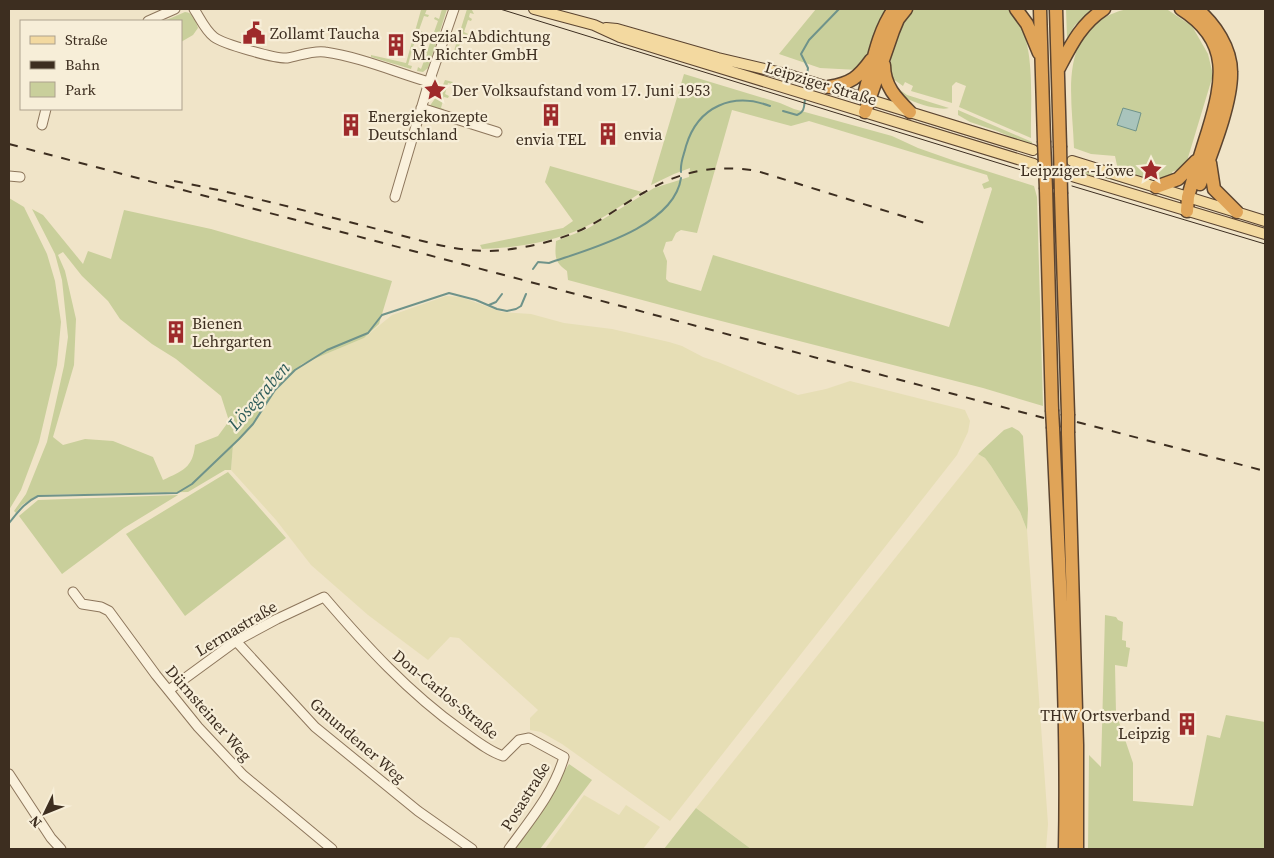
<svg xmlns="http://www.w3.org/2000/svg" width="1274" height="858" viewBox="0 0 1274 858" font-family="'Source Serif 4',serif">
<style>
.farmland{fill:#e6deb5}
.green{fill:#c9cf9b;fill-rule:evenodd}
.water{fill:#a9c4bc;stroke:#6f938a}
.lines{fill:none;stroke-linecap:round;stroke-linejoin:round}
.stream{stroke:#6f938a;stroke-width:2}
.minor-casing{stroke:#8d765c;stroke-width:11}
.major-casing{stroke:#5b4430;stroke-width:12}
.highway-casing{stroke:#5b4430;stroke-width:15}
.minor{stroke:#faf1dc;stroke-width:9}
.major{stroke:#f3d9a0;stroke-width:10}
.highway{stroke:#e0a458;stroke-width:12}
.tram{stroke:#3d2e20;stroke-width:1}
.rail{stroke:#3d2e20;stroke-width:2;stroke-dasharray:9 9;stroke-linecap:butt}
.highway-bridge-casing{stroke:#5b4430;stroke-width:15;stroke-linecap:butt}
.highway-bridge{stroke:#e0a458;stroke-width:12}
.labels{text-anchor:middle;stroke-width:4.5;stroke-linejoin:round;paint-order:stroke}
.poi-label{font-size:16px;fill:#3d2e20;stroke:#f7eed8;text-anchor:start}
.street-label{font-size:16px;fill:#3d2e20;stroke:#f7eed8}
.water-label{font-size:18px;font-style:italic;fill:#2f5d5a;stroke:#f7eed8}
</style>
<rect width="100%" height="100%" fill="#f0e4c8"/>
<path class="farmland" d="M 446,296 L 461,297 L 502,312 L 531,314 L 564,323 L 612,329 L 669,342 L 682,346 L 703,357 L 718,362 L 798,395 L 826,389 L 850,381 L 965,410 L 970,421 L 968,432 L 957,455 L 670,821 L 562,744 L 541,732 L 530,730 L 530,718 L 538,710 L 459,638 L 450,637 L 428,660 L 368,615 L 311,565 L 276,520 L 231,470 L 233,445 L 251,426 L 274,392 L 286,378 L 302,364 L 364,338 L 392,315 Z
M 978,454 L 985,458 L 991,466 L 1020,512 L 1027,530 L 1048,824 L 1046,849 L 751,849 L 696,808 Z
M 584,795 L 619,815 L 626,805 L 660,827 L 643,849 L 545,849 Z"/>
<path class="green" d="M 420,9 L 427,9 L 425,14 L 429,15 L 428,17 L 424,16 L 419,30 L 423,32 L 423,34 L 418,33 L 413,47 L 417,49 L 417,51 L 412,50 L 408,65 L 412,66 L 411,69 L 371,57 L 371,55 L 406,63 L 421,10 Z
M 442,9 L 447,9 L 432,56 L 428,68 L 423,72 L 417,71 L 418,67 L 421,69 L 427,53 L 422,52 L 423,50 L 427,52 L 432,37 L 428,35 L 429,34 L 433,35 L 438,21 L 434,19 L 435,17 L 439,19 Z
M 467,9 L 472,10 L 474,14 L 470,13 L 469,17 L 472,19 L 471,21 L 468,20 L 464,32 L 468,34 L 467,35 L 463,34 L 457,53 L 461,55 L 460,56 L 453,54 Z
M 816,9 L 889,9 L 877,27 L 866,59 L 858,70 L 820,68 L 779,54 Z
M 914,9 L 1008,9 C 1038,32 1030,102 1031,138 L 959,107 L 966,86 L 956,82 L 952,86 L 952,103 L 911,91 L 913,86 L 905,82 L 903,86 L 893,79 C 885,59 899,24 914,9 Z
M 1066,9 L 1094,9 L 1075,25 L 1067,38 Z
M 1127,9 L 1168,10 L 1192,26 L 1208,54 L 1213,75 L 1187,161 L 1179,169 L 1172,172 L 1174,177 C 1151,182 1139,177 1118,170 L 1115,156 L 1091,154 L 1074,148 C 1072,93 1056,26 1127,9 Z
M 185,12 C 193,12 196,21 198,28 L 193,35 L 181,42 L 181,21 L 164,21 Z
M 684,74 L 780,103 L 794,109 L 892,136 L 918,148 L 955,161 L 1034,186 L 1037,197 L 1043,406 L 983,388 L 694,314 L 568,280 L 567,271 C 554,262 555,256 556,241 L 587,229 L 654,188 L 689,177 L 690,168 L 674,174 L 651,185 ZM 732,110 L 791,126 L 809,121 L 987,175 L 989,181 L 982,184 L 984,189 L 991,187 L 992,189 L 949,327 L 713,255 L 701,291 L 669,282 L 666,279 L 667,261 L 663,251 L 666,242 L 672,241 L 676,233 L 681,230 L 697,233 Z
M 445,80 L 453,82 L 452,84 L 448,83 L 445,94 L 449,96 L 448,98 L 444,97 L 441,108 L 444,109 L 443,111 L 429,107 L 441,90 Z
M 893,87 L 896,87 L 907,95 L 949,108 C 939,111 915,103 906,98 C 901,95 897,90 893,87 Z
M 958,110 L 1032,142 L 1032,146 L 997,131 L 970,122 L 958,115 Z
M 550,166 L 642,192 C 623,204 604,218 583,228 C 552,242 516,248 482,249 L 480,245 L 563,228 L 573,221 L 545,182 Z
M 1075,167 L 1177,198 L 1175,199 L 1113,180 L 1077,172 L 1074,171 Z
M 9,198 L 24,207 L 47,254 L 55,281 L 61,322 L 57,365 L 39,442 L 21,490 L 9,510 Z
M 32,209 L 43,215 L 83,264 L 88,251 L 111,259 L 124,210 L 211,229 L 392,281 L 379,324 L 364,338 L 302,364 L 286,378 L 274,392 L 251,426 L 233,445 L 231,470 L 225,470 L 188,492 L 38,495 L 22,505 L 16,513 L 14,511 L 26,494 L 47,442 L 64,366 L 68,337 L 62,280 L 55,254 ZM 63,252 L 82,276 L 108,301 L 120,319 L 152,344 L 176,359 L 221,396 L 229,421 L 218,436 L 195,445 C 193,468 182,471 163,480 L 153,457 L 113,441 L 85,439 L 63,445 L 53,437 L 74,365 L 76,319 L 65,271 L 58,255 Z
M 1012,427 L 1019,431 L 1023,436 L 1028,509 L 1027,530 L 1020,512 L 991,466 L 985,458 L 978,454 L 1004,430 Z
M 228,472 L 286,538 L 185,616 L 126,534 Z
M 178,495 L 124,528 L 62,574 L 19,516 L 38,500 Z
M 1105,615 L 1116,617 L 1118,620 L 1123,622 L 1122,640 L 1126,641 L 1126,647 L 1130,648 L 1127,667 L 1115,665 L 1116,713 L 1133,763 L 1133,801 L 1193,806 L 1207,735 L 1220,738 L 1226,715 L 1265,722 L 1265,849 L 1088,849 L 1089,755 L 1101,767 Z
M 569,764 L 592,780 L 540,849 L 514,849 Z
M 696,808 L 751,849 L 664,849 Z"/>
<path class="water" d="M 1123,108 L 1141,113 L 1136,131 L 1117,125 Z"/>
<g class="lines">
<path class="stream" d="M 807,75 L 808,68 L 801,54 L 809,40 L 839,9
M 783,111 L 797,115 C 805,112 804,106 805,99
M 681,172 C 680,162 684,155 686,146 C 698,106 733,92 770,106
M 533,269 L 538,262 L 549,263 C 589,249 674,227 681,178
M 489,305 L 496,302 L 502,294
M 9,523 C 18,512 25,502 38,496 L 177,493 L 192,484 L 239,439 L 253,424 L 275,390 L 295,370 L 327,350 L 368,333 L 382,315 L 449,293 L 476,300 L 497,309 L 507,311 L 516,309 L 521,306 L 526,294"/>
<defs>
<path id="minor" d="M 194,9 C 200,18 205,30 214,37 C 223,44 276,59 287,58 C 299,56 313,50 325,52 C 360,57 395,72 429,82
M 148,21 L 175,9
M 421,108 L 497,132
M 42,125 L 46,109
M 9,176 L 20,177
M 395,197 L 429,82 L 454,9
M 73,592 L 82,604 L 101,607 L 109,611 L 156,675 L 198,727 L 243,775 L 332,849
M 236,641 L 315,727 L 418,811 L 472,849
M 169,690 L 236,641 L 277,619 L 324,597 C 366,646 408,692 461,730 C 475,740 488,751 503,756 L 519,740 L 529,738 L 564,757 C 554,792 530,820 509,849
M 9,774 L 51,838 L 61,849"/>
<path id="major" d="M 534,9 L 594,25 L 620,37 L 681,56 L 1034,164
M 606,28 L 617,29 L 718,58 L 786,74 L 1033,150
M 1072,161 L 1265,221
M 1072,176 L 1265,234"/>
<path id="highway" d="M 1016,9 L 1027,24 L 1039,53
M 1040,9 L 1044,141
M 1056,9 L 1060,146
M 1181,9 C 1232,41 1223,81 1208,131 C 1201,153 1194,175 1188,197 L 1187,211
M 1197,9 C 1215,24 1231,48 1231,72 C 1232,103 1211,154 1200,184
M 884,65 C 884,86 896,98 910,112
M 1059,68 C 1071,45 1081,24 1104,9
M 829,87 C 851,83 858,78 871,60
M 865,91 C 873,63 877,33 894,9
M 865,112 L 893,31 L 898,19 L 906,9
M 1210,163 L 1214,189 L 1237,212
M 1156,187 L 1178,179 L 1196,161
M 1046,189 L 1052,410
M 1061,194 L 1068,414
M 1053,428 C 1059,568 1068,709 1065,849
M 1068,433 L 1077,745 L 1077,849"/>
</defs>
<use href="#minor" class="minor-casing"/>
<use href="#major" class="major-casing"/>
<use href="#highway" class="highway-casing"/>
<use href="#minor" class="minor"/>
<use href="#major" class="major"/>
<use href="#highway" class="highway"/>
<path class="tram" d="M 500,9 L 1034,174
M 1072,186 L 1265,244"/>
<path class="rail" d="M 9,144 L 1044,418
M 174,181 C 242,194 310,212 377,229 C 418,239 461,255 503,250 C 531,247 561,240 587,227 C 607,217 625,203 645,192 C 680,171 717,164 757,171 L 928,224
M 1077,422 L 1265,471"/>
<defs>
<path id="highway-bridge" d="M 1044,141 L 1046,189
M 1060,146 L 1061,194
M 1052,410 L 1053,428
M 1068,414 L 1068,433"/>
</defs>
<use href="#highway-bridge" class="highway-bridge-casing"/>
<use href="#highway-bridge" class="highway-bridge"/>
</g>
<defs>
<symbol id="civic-bare" viewBox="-9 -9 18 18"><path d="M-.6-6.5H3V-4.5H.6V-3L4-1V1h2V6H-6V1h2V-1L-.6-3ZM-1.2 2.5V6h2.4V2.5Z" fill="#9e2a2b" stroke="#f7eed8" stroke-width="2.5" paint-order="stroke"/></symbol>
<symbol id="building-bare" viewBox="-9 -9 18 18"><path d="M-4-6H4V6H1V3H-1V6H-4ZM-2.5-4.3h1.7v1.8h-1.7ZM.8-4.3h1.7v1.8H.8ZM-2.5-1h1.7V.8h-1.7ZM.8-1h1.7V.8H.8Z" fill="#9e2a2b" stroke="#f7eed8" stroke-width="2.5" paint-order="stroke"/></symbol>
<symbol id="sight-bare" viewBox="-9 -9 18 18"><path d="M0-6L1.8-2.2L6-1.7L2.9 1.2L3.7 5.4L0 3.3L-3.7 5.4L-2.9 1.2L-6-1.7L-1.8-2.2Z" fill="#9e2a2b" stroke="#f7eed8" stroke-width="2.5" paint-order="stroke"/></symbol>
</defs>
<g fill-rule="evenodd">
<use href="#civic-bare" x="238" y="17" width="32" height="32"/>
<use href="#building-bare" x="380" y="29" width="32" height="32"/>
<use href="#sight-bare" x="419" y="74" width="32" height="32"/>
<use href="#building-bare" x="535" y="99" width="32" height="32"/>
<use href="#building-bare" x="335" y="109" width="32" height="32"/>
<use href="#building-bare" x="592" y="118" width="32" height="32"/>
<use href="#sight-bare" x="1135" y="154" width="32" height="32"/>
<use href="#building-bare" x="160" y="316" width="32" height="32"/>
<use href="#building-bare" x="1171" y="708" width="32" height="32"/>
</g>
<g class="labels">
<g class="poi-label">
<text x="270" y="39">Zollamt Taucha</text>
<text x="412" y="42">Spezial-Abdichtung<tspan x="412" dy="18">M. Richter GmbH</tspan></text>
<text x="452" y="96">Der Volksaufstand vom 17. Juni 1953</text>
<text x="368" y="122">Energiekonzepte<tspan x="368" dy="18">Deutschland</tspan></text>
<text x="624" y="140">envia</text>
<text x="551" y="145" text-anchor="middle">envia TEL</text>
<text x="1134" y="176" text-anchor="end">Leipziger -Löwe</text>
<text x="192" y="329">Bienen<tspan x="192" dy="18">Lehrgarten</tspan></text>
<text x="1170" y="721" text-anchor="end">THW Ortsverband<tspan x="1170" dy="18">Leipzig</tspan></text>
</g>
<g class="street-label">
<text transform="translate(821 83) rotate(17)" y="6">Leipziger Straße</text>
<text transform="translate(236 628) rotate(-31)" y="6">Lermastraße</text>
<text transform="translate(446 694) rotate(39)" y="6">Don-Carlos-Straße</text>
<text transform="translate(209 713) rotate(49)" y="6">Dürnsteiner Weg</text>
<text transform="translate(358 740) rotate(41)" y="6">Gmundener Weg</text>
<text transform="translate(525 796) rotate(-58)" y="6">Posastraße</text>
</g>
<g class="water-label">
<text transform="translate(259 396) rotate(-49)" y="6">Lösegraben</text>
</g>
</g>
<rect width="1274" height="858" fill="none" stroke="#3d2e20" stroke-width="20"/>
<rect x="20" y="20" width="162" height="90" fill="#f7eed8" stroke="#ada18e"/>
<rect x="30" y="36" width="25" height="8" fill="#f3d9a0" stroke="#ada18e"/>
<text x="65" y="45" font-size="15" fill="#3d2e20">Straße</text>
<rect x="30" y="61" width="25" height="8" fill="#3d2e20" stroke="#ada18e"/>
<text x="65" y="70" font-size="15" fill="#3d2e20">Bahn</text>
<rect x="30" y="82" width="25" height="15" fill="#c9cf9b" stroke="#ada18e"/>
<text x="65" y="95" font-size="15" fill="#3d2e20">Park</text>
<g transform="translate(45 813) rotate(227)" stroke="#f7eed8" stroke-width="4" paint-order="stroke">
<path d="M0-4L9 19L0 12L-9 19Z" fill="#3d2e20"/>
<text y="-8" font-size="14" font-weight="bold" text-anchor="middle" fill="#3d2e20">N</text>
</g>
</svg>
